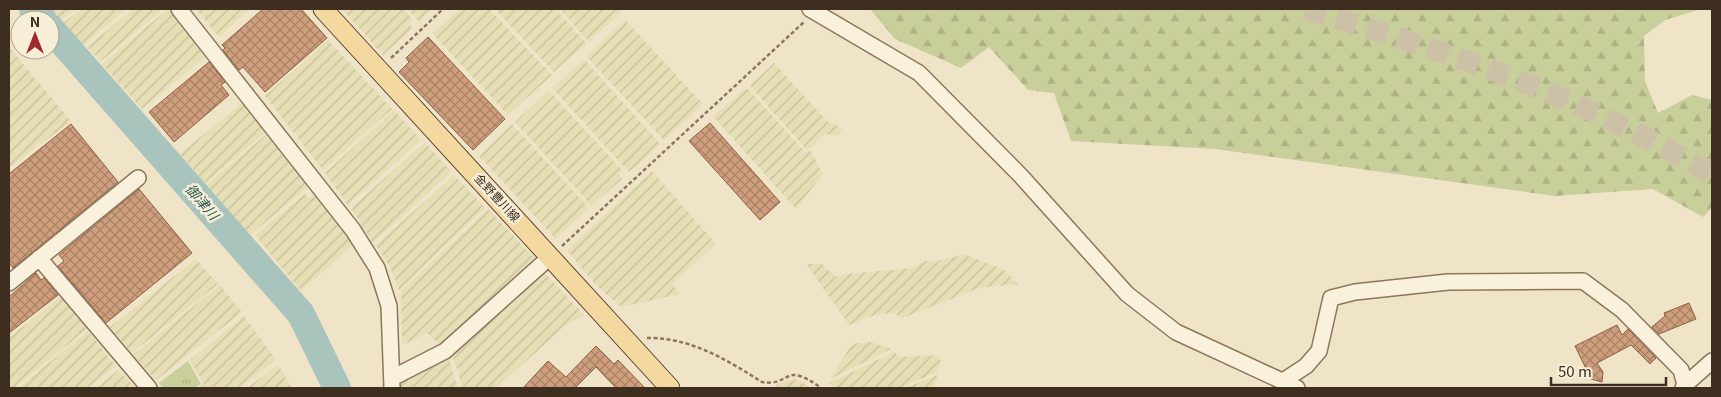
<svg xmlns="http://www.w3.org/2000/svg" width="1721" height="397" viewBox="0 0 1721 397" font-family="Georgia,'Noto Sans JP',serif">
<style>
.farmland{fill:url(#farmland-furrows)}
.grass{fill:url(#grass-tufts)}
.forest{fill:url(#forest-firs)}
.lines{fill:none;stroke-linecap:round;stroke-linejoin:round}
.river{stroke:#a9c4bc;stroke-width:28}
.building{fill:url(#building-cross-hatch);stroke:#8d5f41}
.highway-tunnel{stroke:#ccc0a6;stroke-width:21;stroke-dasharray:21 11;stroke-linecap:butt}
.minor-casing{stroke:#8d765c;stroke-width:18}
.major-casing{stroke:#5b4430;stroke-width:21}
.path{stroke:#8d765c;stroke-width:2.5;stroke-dasharray:4 2.5;stroke-linecap:butt}
.minor{stroke:#faf1dc;stroke-width:15}
.major{stroke:#f3d9a0;stroke-width:19}
.labels{text-anchor:middle;stroke-width:5;stroke-linejoin:round;paint-order:stroke}
.street-label{font-size:12px;fill:#3d2e20;stroke:#f7eed8}
.water-label{font-size:14px;font-style:italic;fill:#2f5d5a;stroke:#f7eed8}
</style>
<defs>
<pattern id="farmland-furrows" width="10" height="10" patternUnits="userSpaceOnUse" patternTransform="scale(1.25)"><rect width="10" height="10" fill="#e6deb5"/><path d="M-1 1l2-2M0 10L10 0M9 11l2-2" fill="none" stroke="#c6bf9b"/></pattern>
<pattern id="grass-tufts" width="24" height="20" patternUnits="userSpaceOnUse" patternTransform="scale(1.25)"><rect width="24" height="20" fill="#c9cf9b"/><path d="M3 7l-1-3M5 7V3M7 7l1-3M15 17l-1-3M17 17v-4M19 17l1-3" fill="none" stroke="#aeb285"/></pattern>
<pattern id="forest-firs" width="22" height="20" patternUnits="userSpaceOnUse" patternTransform="scale(1.25)"><rect width="22" height="20" fill="#c9cf9b"/><path d="M5 1l3.5 6h-7zM16 11l3.5 6h-7z" fill="#aeb285"/></pattern>
<pattern id="building-cross-hatch" width="8" height="8" patternUnits="userSpaceOnUse" patternTransform="scale(1.25)"><rect width="8" height="8" fill="#cf9f7d"/><path d="M0 0l8 8M0 8l8-8" fill="none" stroke="#a98266"/></pattern>
</defs>
<rect width="100%" height="100%" fill="#f0e4c8"/>
<path class="farmland" d="M 49,9 L 76,9 L 60,21 Z
M 82,9 L 127,9 L 83,45 L 63,23 Z
M 133,9 L 163,9 L 101,61 L 87,47 Z
M 168,9 L 206,56 L 142,109 L 102,64 Z
M 196,9 L 250,9 L 219,37 Z
M 342,9 L 404,9 L 412,19 L 410,22 L 412,29 L 383,55 Z
M 408,9 L 433,9 L 419,22 Z
M 461,9 L 489,9 L 552,75 L 508,115 L 432,33 Z
M 495,9 L 556,9 L 587,44 L 554,72 Z
M 560,9 L 618,9 L 621,12 L 589,42 Z
M 625,20 L 703,104 L 664,140 L 587,57 Z
M 328,40 L 392,109 L 323,170 L 265,96 Z
M 9,47 L 71,121 L 9,168 Z
M 584,59 L 660,144 L 629,172 L 552,88 Z
M 774,63 L 828,122 L 842,128 L 839,135 L 825,134 L 810,149 L 806,149 L 750,86 Z
M 747,88 L 805,152 L 811,151 L 823,174 L 796,209 L 713,116 Z
M 549,91 L 622,170 L 619,174 L 622,179 L 592,206 L 515,122 Z
M 243,102 L 267,131 L 205,183 L 180,154 Z
M 394,110 L 421,140 L 348,205 L 325,173 Z
M 512,124 L 589,208 L 555,238 L 479,156 Z
M 268,133 L 309,186 L 250,235 L 206,185 Z
M 425,142 L 451,172 L 373,243 L 351,208 Z
M 652,171 L 716,244 L 672,284 L 680,294 L 621,307 L 595,284 L 567,250 Z
M 454,175 L 485,208 L 399,290 L 389,265 L 376,245 Z
M 305,194 L 310,198 L 316,194 L 355,243 L 301,291 L 255,235 Z
M 488,209 L 535,259 L 440,345 L 427,333 L 402,345 L 401,291 Z
M 964,254 L 1004,270 L 1018,284 L 979,288 L 903,318 L 893,313 L 882,314 L 869,317 L 849,325 L 806,264 L 822,264 L 836,277 L 846,274 L 912,268 L 924,261 L 934,262 Z
M 196,259 L 218,284 L 132,353 L 110,327 Z
M 543,271 L 584,315 L 566,325 L 496,388 L 463,388 L 452,354 Z
M 220,285 L 242,312 L 156,380 L 133,355 Z
M 61,296 L 87,329 L 14,388 L 9,388 L 9,338 Z
M 244,316 L 276,360 L 239,388 L 199,388 L 204,384 L 190,360 Z
M 88,331 L 116,366 L 88,388 L 18,388 Z
M 872,342 L 891,349 L 830,379 L 849,349 L 856,343 Z
M 894,352 L 900,357 L 937,355 L 941,361 L 937,372 L 899,388 L 835,388 L 829,383 Z
M 448,356 L 458,388 L 398,388 L 398,380 Z
M 278,365 L 292,388 L 247,388 Z
M 118,370 L 136,388 L 96,388 Z
M 937,375 L 935,388 L 905,388 Z
M 794,379 L 801,381 L 811,388 L 775,388 L 778,384 Z"/>
<path class="grass" d="M 188,361 L 201,384 L 195,388 L 163,388 L 159,383 Z"/>
<path class="forest" d="M 870,9 L 1701,9 L 1665,20 L 1644,36 L 1645,81 L 1658,113 L 1692,95 L 1712,100 L 1712,208 L 1703,217 L 1653,189 L 1555,196 L 1215,149 L 1071,141 L 1054,93 L 1028,90 L 989,47 L 961,68 L 895,39 Z"/>
<g class="lines">
<path class="river" d="M 33,9 L 43,20
M 50,28 L 301,314 L 337,388"/>
</g>
<path class="building" d="M 263,9 L 301,9 L 327,38 L 265,92 L 243,67 L 239,70 L 223,50 L 225,48 L 222,45 Z
M 428,37 L 505,119 L 473,150 L 399,72 L 409,62 L 406,58 Z
M 209,62 L 225,82 L 221,85 L 229,95 L 174,142 L 149,112 Z
M 710,123 L 780,202 L 760,220 L 689,141 Z
M 71,124 L 118,182 L 13,268 L 9,263 L 9,174 Z
M 139,189 L 192,253 L 106,323 L 58,266 L 64,261 L 59,255 Z
M 36,273 L 41,280 L 44,278 L 58,295 L 9,333 L 9,297 Z
M 1689,303 L 1696,319 L 1659,334 L 1652,327 L 1665,316 L 1664,313 Z
M 1617,325 L 1622,335 L 1628,329 L 1656,358 L 1650,364 L 1631,345 L 1597,363 L 1603,372 L 1602,382 L 1591,379 L 1575,346 Z
M 596,346 L 614,364 L 618,360 L 645,388 L 616,388 L 596,367 L 576,387 L 578,388 L 523,388 L 548,361 L 566,377 Z"/>
<g class="lines">
<path class="highway-tunnel" d="M 1306,9 C 1410,40 1513,74 1612,121 C 1646,137 1679,156 1712,174"/>
<defs>
<path id="minor" d="M 179,9 L 353,230 L 377,268 L 389,306 L 392,388
M 810,9 L 919,73 L 1021,176 L 1127,294 L 1176,332 L 1297,388
M 39,258 L 149,388
M 9,283 L 138,178
M 392,378 L 445,351 L 551,256
M 1283,381 L 1306,366 L 1319,351 L 1331,298 L 1355,292 L 1448,282 L 1583,281 L 1622,310 L 1681,370 L 1685,385 L 1683,388
M 1685,385 L 1712,361"/>
<path id="major" d="M 323,9 L 670,388"/>
</defs>
<use href="#minor" class="minor-casing"/>
<use href="#major" class="major-casing"/>
<path class="path" d="M 391,58 L 443,9
M 562,246 L 804,22
M 647,338 C 690,337 727,360 762,382 C 791,387 783,360 821,388"/>
<use href="#minor" class="minor"/>
<use href="#major" class="major"/>
</g>
<g class="labels">
<g class="street-label">
<text transform="translate(497 198) rotate(47)" y="4">金野豊川線</text>
</g>
<g class="water-label">
<text transform="translate(202 202) rotate(49)" y="5">御津川</text>
</g>
</g>
<rect width="1721" height="397" fill="none" stroke="#3d2e20" stroke-width="20"/>
<g transform="translate(35 35)"><circle r="24" fill="#f7eed8" stroke="#ada18e"/>
<path d="M0-4L9 19L0 12L-9 19Z" fill="#9e2a2b"/>
<text y="-8" font-size="14" font-weight="bold" text-anchor="middle" fill="#3d2e20">N</text>
</g>
<path d="M1551 377v8h115v-8" fill="none" stroke="#3d2e20" stroke-width="2.5"/>
<text x="1558" y="377" font-size="15" fill="#3d2e20" stroke="#f7eed8" stroke-width="4" paint-order="stroke">50 m</text>
</svg>
